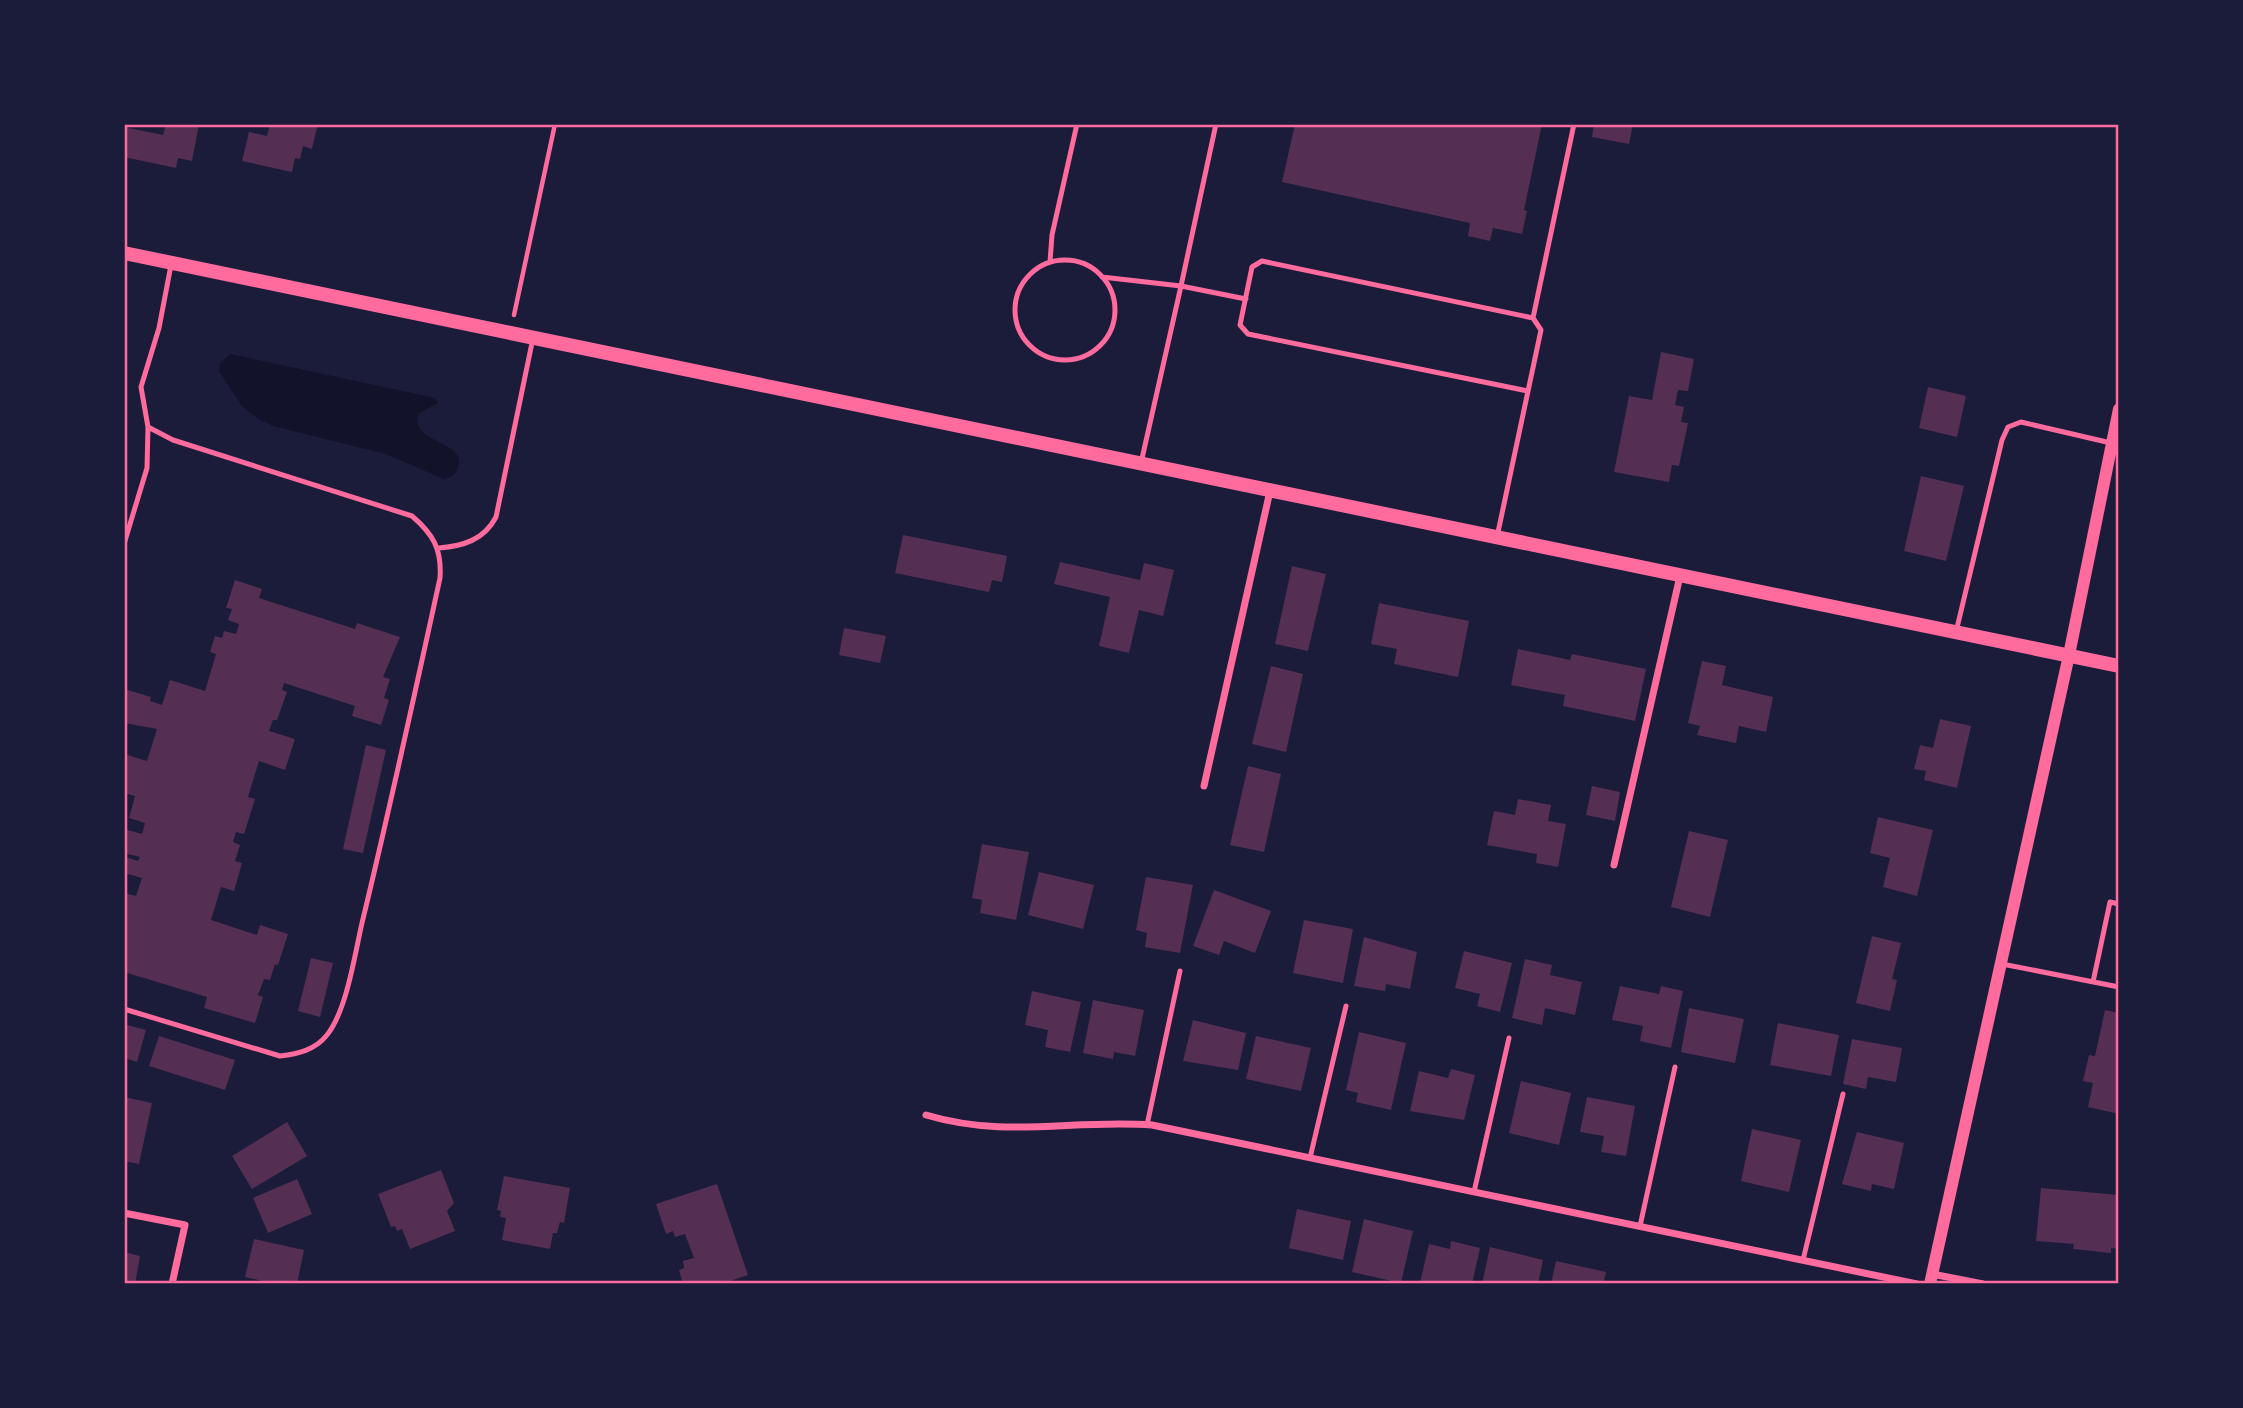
<svg xmlns="http://www.w3.org/2000/svg" width="2243" height="1408" viewBox="0 0 2243 1408" font-family="'Golos Text',sans-serif">
<style>
.water{fill:#12122b}
.building{fill:#542f53}
.lines{fill:none;stroke-linecap:round;stroke-linejoin:round}
.path{stroke:#ff6b9d;stroke-width:4.5}
.service{stroke:#ff6b9d;stroke-width:5}
.minor{stroke:#ff6b9d;stroke-width:7}
.tertiary{stroke:#ff6b9d;stroke-width:12}
.secondary{stroke:#ff6b9d;stroke-width:14}
.neatline{fill:none;stroke:#ff6b9d;stroke-width:2.5}
</style>
<rect width="100%" height="100%" fill="#1b1b3a"/>
<path class="water" d="M 230,354 L 435,398 L 438,403 L 419,413 C 418,419 416,424 420,429 C 428,443 469,446 457,470 C 454,475 451,477 444,479 L 386,454 L 273,426 L 257,418 L 242,406 L 219,371 L 220,363 Z"/>
<path class="building" d="M 166,124 L 199,124 L 192,161 L 178,158 L 176,168 L 124,157 L 124,127 L 163,135 Z
M 270,124 L 317,127 L 312,149 L 303,146 L 300,159 L 295,158 L 292,172 L 242,161 L 249,132 L 267,136 Z
M 1295,124 L 1542,124 L 1524,210 L 1527,211 L 1522,234 L 1493,228 L 1490,241 L 1468,236 L 1470,223 L 1282,182 Z
M 1594,124 L 1633,124 L 1629,144 L 1592,137 Z
M 1661,352 L 1694,359 L 1688,391 L 1678,390 L 1675,405 L 1684,407 L 1681,422 L 1688,423 L 1679,466 L 1672,465 L 1669,482 L 1614,472 L 1629,396 L 1652,400 Z
M 1928,387 L 1966,396 L 1957,437 L 1919,428 Z
M 1921,476 L 1964,486 L 1946,561 L 1904,551 Z
M 903,535 L 1007,556 L 1002,582 L 992,580 L 989,592 L 895,573 Z
M 1060,562 L 1140,580 L 1144,563 L 1174,570 L 1163,616 L 1139,610 L 1129,653 L 1099,646 L 1110,597 L 1054,584 Z
M 1292,566 L 1326,574 L 1308,651 L 1275,644 Z
M 235,580 L 262,589 L 259,598 L 355,629 L 357,623 L 400,637 L 383,677 L 390,679 L 384,698 L 389,700 L 381,725 L 352,716 L 355,706 L 284,683 L 282,690 L 287,692 L 277,720 L 273,720 L 269,731 L 295,739 L 285,770 L 259,761 L 248,797 L 255,799 L 244,834 L 236,832 L 233,842 L 240,845 L 235,861 L 242,863 L 234,891 L 221,887 L 211,920 L 257,935 L 260,925 L 288,934 L 278,965 L 275,964 L 270,980 L 264,979 L 258,995 L 263,997 L 255,1023 L 204,1008 L 207,997 L 124,972 L 124,893 L 136,896 L 142,878 L 124,873 L 125,857 L 138,861 L 140,857 L 124,853 L 124,829 L 142,834 L 145,823 L 129,818 L 135,796 L 124,793 L 124,754 L 147,761 L 157,729 L 124,723 L 124,689 L 151,697 L 150,701 L 162,705 L 170,680 L 205,691 L 216,654 L 210,652 L 215,636 L 222,638 L 224,631 L 236,634 L 239,624 L 228,620 L 232,609 L 226,608 Z
M 1379,603 L 1469,621 L 1458,677 L 1394,664 L 1397,649 L 1371,644 Z
M 844,628 L 886,636 L 880,663 L 839,655 Z
M 1518,649 L 1570,660 L 1572,654 L 1646,669 L 1635,721 L 1563,706 L 1565,695 L 1511,685 Z
M 1702,661 L 1726,666 L 1722,685 L 1773,697 L 1766,732 L 1739,726 L 1736,743 L 1697,735 L 1700,726 L 1688,723 Z
M 1271,666 L 1303,674 L 1286,752 L 1252,744 Z
M 1940,719 L 1971,726 L 1957,788 L 1924,780 L 1926,771 L 1914,769 L 1920,745 L 1933,748 Z
M 366,745 L 386,750 L 363,853 L 343,849 Z
M 1248,766 L 1281,774 L 1264,852 L 1230,845 Z
M 1592,786 L 1620,792 L 1615,821 L 1586,815 Z
M 1518,799 L 1551,805 L 1548,821 L 1566,824 L 1558,867 L 1536,863 L 1537,854 L 1487,845 L 1494,811 L 1515,815 Z
M 1878,817 L 1933,830 L 1917,896 L 1883,887 L 1890,858 L 1870,853 Z
M 1689,831 L 1728,840 L 1710,917 L 1671,907 Z
M 982,844 L 1029,852 L 1016,920 L 980,913 L 982,900 L 972,898 Z
M 1039,872 L 1094,885 L 1083,929 L 1028,915 Z
M 1146,877 L 1193,885 L 1180,953 L 1145,947 L 1147,933 L 1136,930 Z
M 1214,890 L 1271,911 L 1255,953 L 1224,941 L 1219,955 L 1193,946 Z
M 1304,920 L 1353,929 L 1343,983 L 1293,973 Z
M 1872,936 L 1901,943 L 1892,979 L 1897,980 L 1890,1011 L 1856,1003 Z
M 1364,937 L 1417,952 L 1410,989 L 1386,984 L 1385,991 L 1354,986 Z
M 1464,951 L 1512,963 L 1500,1012 L 1477,1006 L 1480,994 L 1455,988 Z
M 311,958 L 333,963 L 320,1017 L 298,1011 Z
M 1525,959 L 1552,965 L 1550,975 L 1582,982 L 1575,1015 L 1545,1008 L 1542,1025 L 1512,1018 Z
M 1620,986 L 1659,994 L 1661,986 L 1683,991 L 1671,1048 L 1640,1041 L 1643,1026 L 1612,1020 Z
M 1032,991 L 1081,1002 L 1070,1052 L 1045,1047 L 1048,1030 L 1025,1025 Z
M 1093,1000 L 1144,1010 L 1135,1056 L 1114,1052 L 1113,1059 L 1083,1053 Z
M 1689,1008 L 1744,1019 L 1735,1063 L 1681,1052 Z
M 2105,1010 L 2119,1013 L 2119,1114 L 2088,1107 L 2093,1083 L 2083,1081 L 2089,1055 L 2095,1056 Z
M 1193,1020 L 1246,1033 L 1238,1070 L 1183,1061 Z
M 1778,1023 L 1839,1035 L 1831,1076 L 1770,1065 Z
M 124,1024 L 146,1030 L 137,1062 L 124,1058 Z
M 1359,1032 L 1406,1043 L 1391,1110 L 1356,1102 L 1358,1093 L 1346,1090 Z
M 159,1036 L 235,1060 L 225,1090 L 149,1066 Z
M 1256,1036 L 1311,1048 L 1301,1091 L 1246,1079 Z
M 1852,1039 L 1902,1048 L 1896,1082 L 1868,1077 L 1866,1089 L 1843,1084 Z
M 1451,1069 L 1475,1075 L 1464,1120 L 1410,1111 L 1419,1071 L 1448,1078 Z
M 1521,1081 L 1571,1093 L 1559,1145 L 1509,1133 Z
M 124,1097 L 152,1103 L 139,1164 L 124,1161 Z
M 1587,1097 L 1635,1106 L 1626,1156 L 1601,1152 L 1604,1136 L 1580,1132 Z
M 287,1122 L 307,1156 L 252,1189 L 232,1156 Z
M 1752,1129 L 1801,1140 L 1789,1192 L 1741,1181 Z
M 1857,1132 L 1904,1143 L 1894,1189 L 1872,1184 L 1871,1191 L 1842,1184 Z
M 441,1170 L 454,1203 L 447,1211 L 455,1231 L 410,1249 L 402,1229 L 397,1231 L 395,1226 L 391,1227 L 378,1194 Z
M 504,1176 L 570,1188 L 564,1223 L 560,1222 L 557,1233 L 553,1233 L 550,1249 L 502,1240 L 506,1218 L 500,1217 L 501,1211 L 497,1210 Z
M 297,1179 L 312,1214 L 268,1233 L 253,1198 Z
M 717,1184 L 748,1275 L 721,1284 L 683,1284 L 679,1270 L 684,1268 L 683,1261 L 694,1258 L 685,1234 L 675,1237 L 673,1231 L 666,1234 L 656,1204 Z
M 2041,1188 L 2119,1195 L 2119,1249 L 2111,1248 L 2111,1253 L 2073,1249 L 2074,1244 L 2036,1241 Z
M 1297,1209 L 1351,1221 L 1343,1260 L 1289,1248 Z
M 1364,1219 L 1413,1231 L 1401,1283 L 1352,1272 Z
M 254,1239 L 304,1250 L 297,1284 L 276,1284 L 245,1277 Z
M 1451,1241 L 1480,1248 L 1472,1284 L 1420,1283 L 1429,1244 L 1450,1249 Z
M 1490,1247 L 1543,1260 L 1538,1284 L 1482,1284 Z
M 124,1252 L 140,1256 L 135,1284 L 124,1284 Z
M 1556,1261 L 1606,1272 L 1603,1284 L 1551,1284 Z"/>
<g class="lines">
<path class="path" d="M 514,315 L 555,124"/>
<path class="service" d="M 1216,124 L 1181,286 L 1246,299
M1015 310a50 50 0 1 1 100 0a50 50 0 1 1-100 0Z
M 1050,262 L 1052,235 L 1077,124
M 1102,277 L 1181,286 L 1141,463
M 1528,391 L 1248,334 L 1240,325 L 1252,267 L 1262,261 L 1533,318
M 1497,537 L 1541,330 L 1533,318 L 1574,124
M 124,544 L 147,468 L 148,427 L 141,387 L 159,328 L 171,265
M 439,548 C 463,546 484,540 496,517 L 533,338
M 1956,632 L 2002,440 L 2008,427 L 2021,422 L 2111,443
M 2002,964 L 2119,987
M 2093,982 L 2110,902 L 2119,904
M 124,1009 L 280,1056 C 298,1054 315,1050 327,1035 C 347,1010 355,953 362,923 C 390,808 415,693 440,578 C 442,549 433,534 412,516 L 173,440 L 148,427
M 1147,1125 L 1180,971
M 1310,1158 L 1346,1006
M 1474,1192 L 1509,1038
M 1640,1226 L 1675,1067
M 1803,1260 L 1843,1094"/>
<path class="minor" d="M 1204,786 L 1270,491
M 1614,865 L 1680,576
M 926,1115 C 1007,1139 1071,1119 1152,1125 L 1917,1284
M 124,1213 L 185,1225 L 172,1284
M 1932,1274 L 1983,1284"/>
<path class="tertiary" d="M 1930,1284 L 2069,655 L 2119,409"/>
<path class="secondary" d="M 124,253 L 2119,666"/>
</g>
<rect width="2243" height="1408" fill="none" stroke="#1b1b3a" stroke-width="252"/>
<rect x="126" y="126" width="1991" height="1156" class="neatline"/>
</svg>
